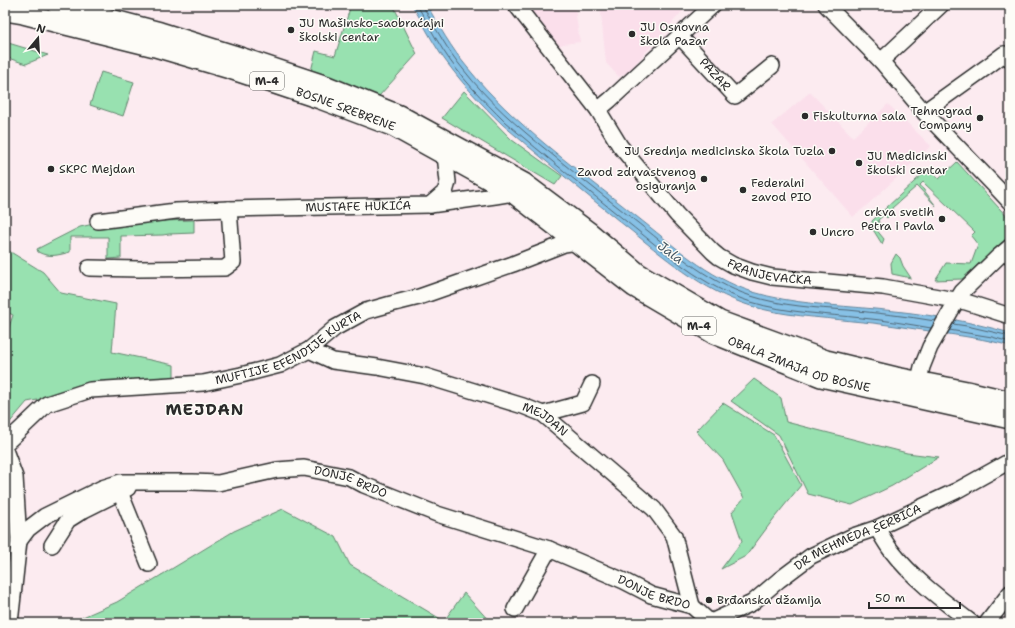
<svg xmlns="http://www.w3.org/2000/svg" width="1015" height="628" viewBox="0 0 1015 628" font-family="'Shantell Sans',sans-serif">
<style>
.built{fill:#fbdfeb}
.green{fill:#98e1b0;stroke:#62866e}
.water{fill:#87c1e6;stroke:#62859b}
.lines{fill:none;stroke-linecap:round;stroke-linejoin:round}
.shore{stroke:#506776;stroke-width:1}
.minor-casing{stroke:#2b2b2b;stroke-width:18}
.major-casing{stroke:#2b2b2b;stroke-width:22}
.minor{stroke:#fdfcf7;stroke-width:15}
.major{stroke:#fdfcf7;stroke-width:19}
.poi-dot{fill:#2b2b2b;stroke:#fdfcf7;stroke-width:1.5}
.labels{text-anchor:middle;stroke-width:3;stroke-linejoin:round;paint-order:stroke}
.shield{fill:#fdfcf7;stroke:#6a6a68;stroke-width:1}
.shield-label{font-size:11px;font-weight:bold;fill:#2b2b2b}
.poi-label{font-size:12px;fill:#2b2b2b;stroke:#fdfcf7;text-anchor:start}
.street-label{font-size:12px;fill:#2b2b2b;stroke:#fdfcf7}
.water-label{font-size:13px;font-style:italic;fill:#475863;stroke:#fdfcf7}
.district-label{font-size:16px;font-weight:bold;letter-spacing:1px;fill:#2b2b2b;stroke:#fdfcf7}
</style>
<rect width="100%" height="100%" fill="#fcebf0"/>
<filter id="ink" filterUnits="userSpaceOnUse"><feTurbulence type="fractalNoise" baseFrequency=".025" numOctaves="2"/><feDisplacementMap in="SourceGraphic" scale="8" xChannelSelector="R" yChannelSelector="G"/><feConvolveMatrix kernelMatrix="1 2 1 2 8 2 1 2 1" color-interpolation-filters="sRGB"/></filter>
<g filter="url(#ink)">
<path class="built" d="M 523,5 L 575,5 L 577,22 L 580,42 L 563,44 L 556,48 Z
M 600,5 L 688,5 L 628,72 L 619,77 L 606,63 Z
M 810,92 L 853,137 L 888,104 L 931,146 L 865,207 L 853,217 L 772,124 Z"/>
<path class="green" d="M 351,5 L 393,5 L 417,54 L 379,96 L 311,71 L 316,51 L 335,56 Z
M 5,42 L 48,55 L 26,64 L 5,57 Z
M 101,72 L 134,82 L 123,116 L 90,105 Z
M 464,91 L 512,140 L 562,176 L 555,185 L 442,118 Z
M 957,162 L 1010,220 L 1010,235 L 962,279 L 935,280 L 946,263 L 971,264 L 978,245 L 971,236 L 975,232 L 923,182 L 920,185 L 936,206 L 917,186 L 892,208 L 891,215 L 889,215 L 887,218 L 884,215 L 878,220 L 880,225 L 875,228 L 884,239 L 882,244 L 872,228 L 872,221 L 928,169 L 939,179 Z
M 194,220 L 194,233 L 169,234 L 163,235 L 121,236 L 121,258 L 108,259 L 108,237 L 70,237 L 70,252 C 59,255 49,258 38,252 L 37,249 L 80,227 L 98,223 Z
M 5,250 L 9,251 L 43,272 L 61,293 L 116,304 L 112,352 L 174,365 L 174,378 L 90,390 L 27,402 L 6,427 L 5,426 L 5,339 L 13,315 L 5,311 Z
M 896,254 L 900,258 L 903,266 L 911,278 L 892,274 L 891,263 Z
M 754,379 L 781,398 L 786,422 L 907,453 L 939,457 L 892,486 L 852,505 L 808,494 L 779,435 L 731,401 Z
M 723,403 L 774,435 L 801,485 L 775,517 L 746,556 L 721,569 L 742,541 L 732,512 L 744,498 L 723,460 L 696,431 Z
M 283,509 L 336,537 L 350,565 L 444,621 L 464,593 L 491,623 L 76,623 L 76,620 L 117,602 L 234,531 Z"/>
<path class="water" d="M 412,5 L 427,5 C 438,25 452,49 467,67 C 514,125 577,169 636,216 C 672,244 708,278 753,292 C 792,304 835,305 875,309 C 920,313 966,320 1010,333 L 1010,346 C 986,339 961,336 936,332 C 908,328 880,323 852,321 C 818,317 783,316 751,306 C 702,291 663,256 624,225 C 583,192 543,159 503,125 C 480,103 458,79 440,53 C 430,38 422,21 412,5 Z"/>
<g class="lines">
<path class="shore" d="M 417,5 C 426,20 434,36 443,50 C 460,77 483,100 505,122 C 545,156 586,189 627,222 C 666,253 703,287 751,302 C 786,313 827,314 862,318 C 885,320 908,324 931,328
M 424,5 L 424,8 C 436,29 448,51 463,69 C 488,101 518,127 549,152 C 577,175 605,197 633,219 C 670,248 705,281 751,296 C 782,306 816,308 848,310 C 877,313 906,316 935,321
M 953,324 L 967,326 L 1010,336
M 949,330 L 992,337 L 1010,342"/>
<defs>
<g id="minor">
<path id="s1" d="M 516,5 L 598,110 L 620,146 L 677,215 L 713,252 L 719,257 L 733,265 L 752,272 L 772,277 L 883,287 L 966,302 L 1010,316"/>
<path d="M 826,5 L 881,61 L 925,113 L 997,188 L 1010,202"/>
<path id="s2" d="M 679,37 L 685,42 L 735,96 L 772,66"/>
<path d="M 881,61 L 941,5"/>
<path d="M 598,110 L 610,100 L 713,5"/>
<path d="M 925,113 L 928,109 L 988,66 L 1004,54 L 1010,59"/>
<path d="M 430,205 L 445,192 L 448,182 L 445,155"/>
<path id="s3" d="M 98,221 L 176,211 L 229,209 L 430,205 L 495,196 L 513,193"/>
<path d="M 89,268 L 139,269 L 225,268 L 233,262 L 229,209"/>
<path id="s4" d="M 309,350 L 333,361 L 377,367 L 425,376 L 523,406 L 543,414 L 654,509 L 674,536 L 692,606"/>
<path d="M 916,392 L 922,367 L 930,347 L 957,300 L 962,292 L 998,257 L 1010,247"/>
<path d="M 543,414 L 583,403 L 592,384"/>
<path id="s5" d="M 5,444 L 47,404 L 90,390 L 188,384 L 203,383 L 241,375 L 280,365 L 309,350 L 335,328 L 366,311 L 391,304 L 419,297 L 513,264 L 564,244 L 577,242"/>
<path d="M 5,450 L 15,477 L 19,541 L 10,623"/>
<path d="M 120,492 L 149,564"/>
<path d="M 877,528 C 881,535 885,542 890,549 C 912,578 943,601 972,623"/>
<path id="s6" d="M 19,541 L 28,529 L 45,516 L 102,488 L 121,482 L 193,482 L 218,483 L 277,470 L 304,468 L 349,477 L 364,485 L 437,514 L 549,549 L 624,581 L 651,595 L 692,606 L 711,623"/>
<path d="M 52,545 L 68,520 L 84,510 L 128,488"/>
<path d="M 515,609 L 549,549"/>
<path id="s7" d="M 711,622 L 752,603 L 779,580 L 811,556 L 853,536 L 877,528 L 956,491 L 1010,461"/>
<path d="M 987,623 L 1010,593"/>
</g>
<g id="major">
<path d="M 57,5 L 160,32 L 240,57 L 327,86 L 399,115 L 524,183 L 588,231 L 638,273 L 720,321 L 826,360 L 896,377 L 967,391 L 1010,401"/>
<path id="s8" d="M 5,11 L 23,14 L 66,25 L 155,47 L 233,70 L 320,99 L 392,126 L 513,193 L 634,287 L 714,334 L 821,377 L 1010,419"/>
</g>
</defs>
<use href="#minor" class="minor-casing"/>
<use href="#major" class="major-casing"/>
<use href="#minor" class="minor"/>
<use href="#major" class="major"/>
</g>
</g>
<g class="poi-dot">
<circle cx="291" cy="30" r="4"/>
<circle cx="632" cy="34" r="4"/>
<circle cx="805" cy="116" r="4"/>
<circle cx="980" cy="118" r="4"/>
<circle cx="832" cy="151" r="4"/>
<circle cx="859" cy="163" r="4"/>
<circle cx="51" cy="169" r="4"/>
<circle cx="704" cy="179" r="4"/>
<circle cx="743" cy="190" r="4"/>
<circle cx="942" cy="219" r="4"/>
<circle cx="813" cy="232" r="4"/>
<circle cx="709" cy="600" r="4"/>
</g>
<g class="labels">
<g class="shield">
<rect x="250" y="72" width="34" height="18" rx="3"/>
<rect x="682" y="317" width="34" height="18" rx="3"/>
</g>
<g class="shield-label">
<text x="267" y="85">M-4</text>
<text x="699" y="330">M-4</text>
</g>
<g class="poi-label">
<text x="299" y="27">JU Mašinsko-saobraćajni<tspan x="299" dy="14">školski centar</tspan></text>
<text x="640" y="31">JU Osnovna<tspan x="640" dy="14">škola Pazar</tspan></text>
<text x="972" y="115" text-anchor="end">Tehnograd<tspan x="972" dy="14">Company</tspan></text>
<text x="813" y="120">Fiskulturna sala</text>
<text x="824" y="155" text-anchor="end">JU Srednja medicinska škola Tuzla</text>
<text x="867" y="160">JU Medicinski<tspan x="867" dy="14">školski centar</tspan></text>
<text x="59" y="173">SKPC Mejdan</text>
<text x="696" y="176" text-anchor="end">Zavod zdrvastvenog<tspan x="696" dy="14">osiguranja</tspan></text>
<text x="751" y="187">Federalni<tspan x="751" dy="14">zavod PIO</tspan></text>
<text x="934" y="216" text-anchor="end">crkva svetih<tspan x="934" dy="14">Petra i Pavla</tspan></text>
<text x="821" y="236">Uncro</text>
<text x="717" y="604">Brđanska džamija</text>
</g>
<g class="street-label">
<text dy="4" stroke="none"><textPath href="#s2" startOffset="52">PAZAR</textPath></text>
<text dy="4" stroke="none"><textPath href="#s8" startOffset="355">BOSNE SREBRENE</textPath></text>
<text dy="4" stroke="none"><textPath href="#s3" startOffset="261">MUSTAFE HUKIĆA</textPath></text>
<text dy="4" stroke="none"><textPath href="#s1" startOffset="378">FRANJEVAČKA</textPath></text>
<text dy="4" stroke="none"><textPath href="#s5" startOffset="310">MUFTIJE EFENDIJE KURTA</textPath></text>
<text dy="4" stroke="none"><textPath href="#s8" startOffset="879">OBALA ZMAJA OD BOSNE</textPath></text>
<text dy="4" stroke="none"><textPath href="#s4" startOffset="248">MEJDAN</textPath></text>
<text dy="4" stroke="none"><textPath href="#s6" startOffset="353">DONJE BRDO</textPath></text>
<text dy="4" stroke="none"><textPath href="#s7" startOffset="171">DR MEHMEDA ŠERBIĆA</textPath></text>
<text dy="4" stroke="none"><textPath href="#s6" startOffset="677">DONJE BRDO</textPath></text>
</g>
<g class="water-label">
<text transform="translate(671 252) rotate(37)" y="5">Jala</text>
</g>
<g class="district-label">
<text x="205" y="415">MEJDAN</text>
</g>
</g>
<rect width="1015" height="628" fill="none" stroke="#fdfcf7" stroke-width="20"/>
<rect x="10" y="10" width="995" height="608" fill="none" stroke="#2b2b2b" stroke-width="1.5" filter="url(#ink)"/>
<g transform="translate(38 38) rotate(18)" stroke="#fdfcf7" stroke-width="3" paint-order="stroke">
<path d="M0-3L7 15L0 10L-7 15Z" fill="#2b2b2b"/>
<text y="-6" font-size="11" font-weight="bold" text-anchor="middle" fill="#2b2b2b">N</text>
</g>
<path d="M869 602v6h91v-6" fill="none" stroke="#2b2b2b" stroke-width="2"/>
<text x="875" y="602" font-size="12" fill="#2b2b2b" stroke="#fdfcf7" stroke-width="3" paint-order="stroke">50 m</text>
</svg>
